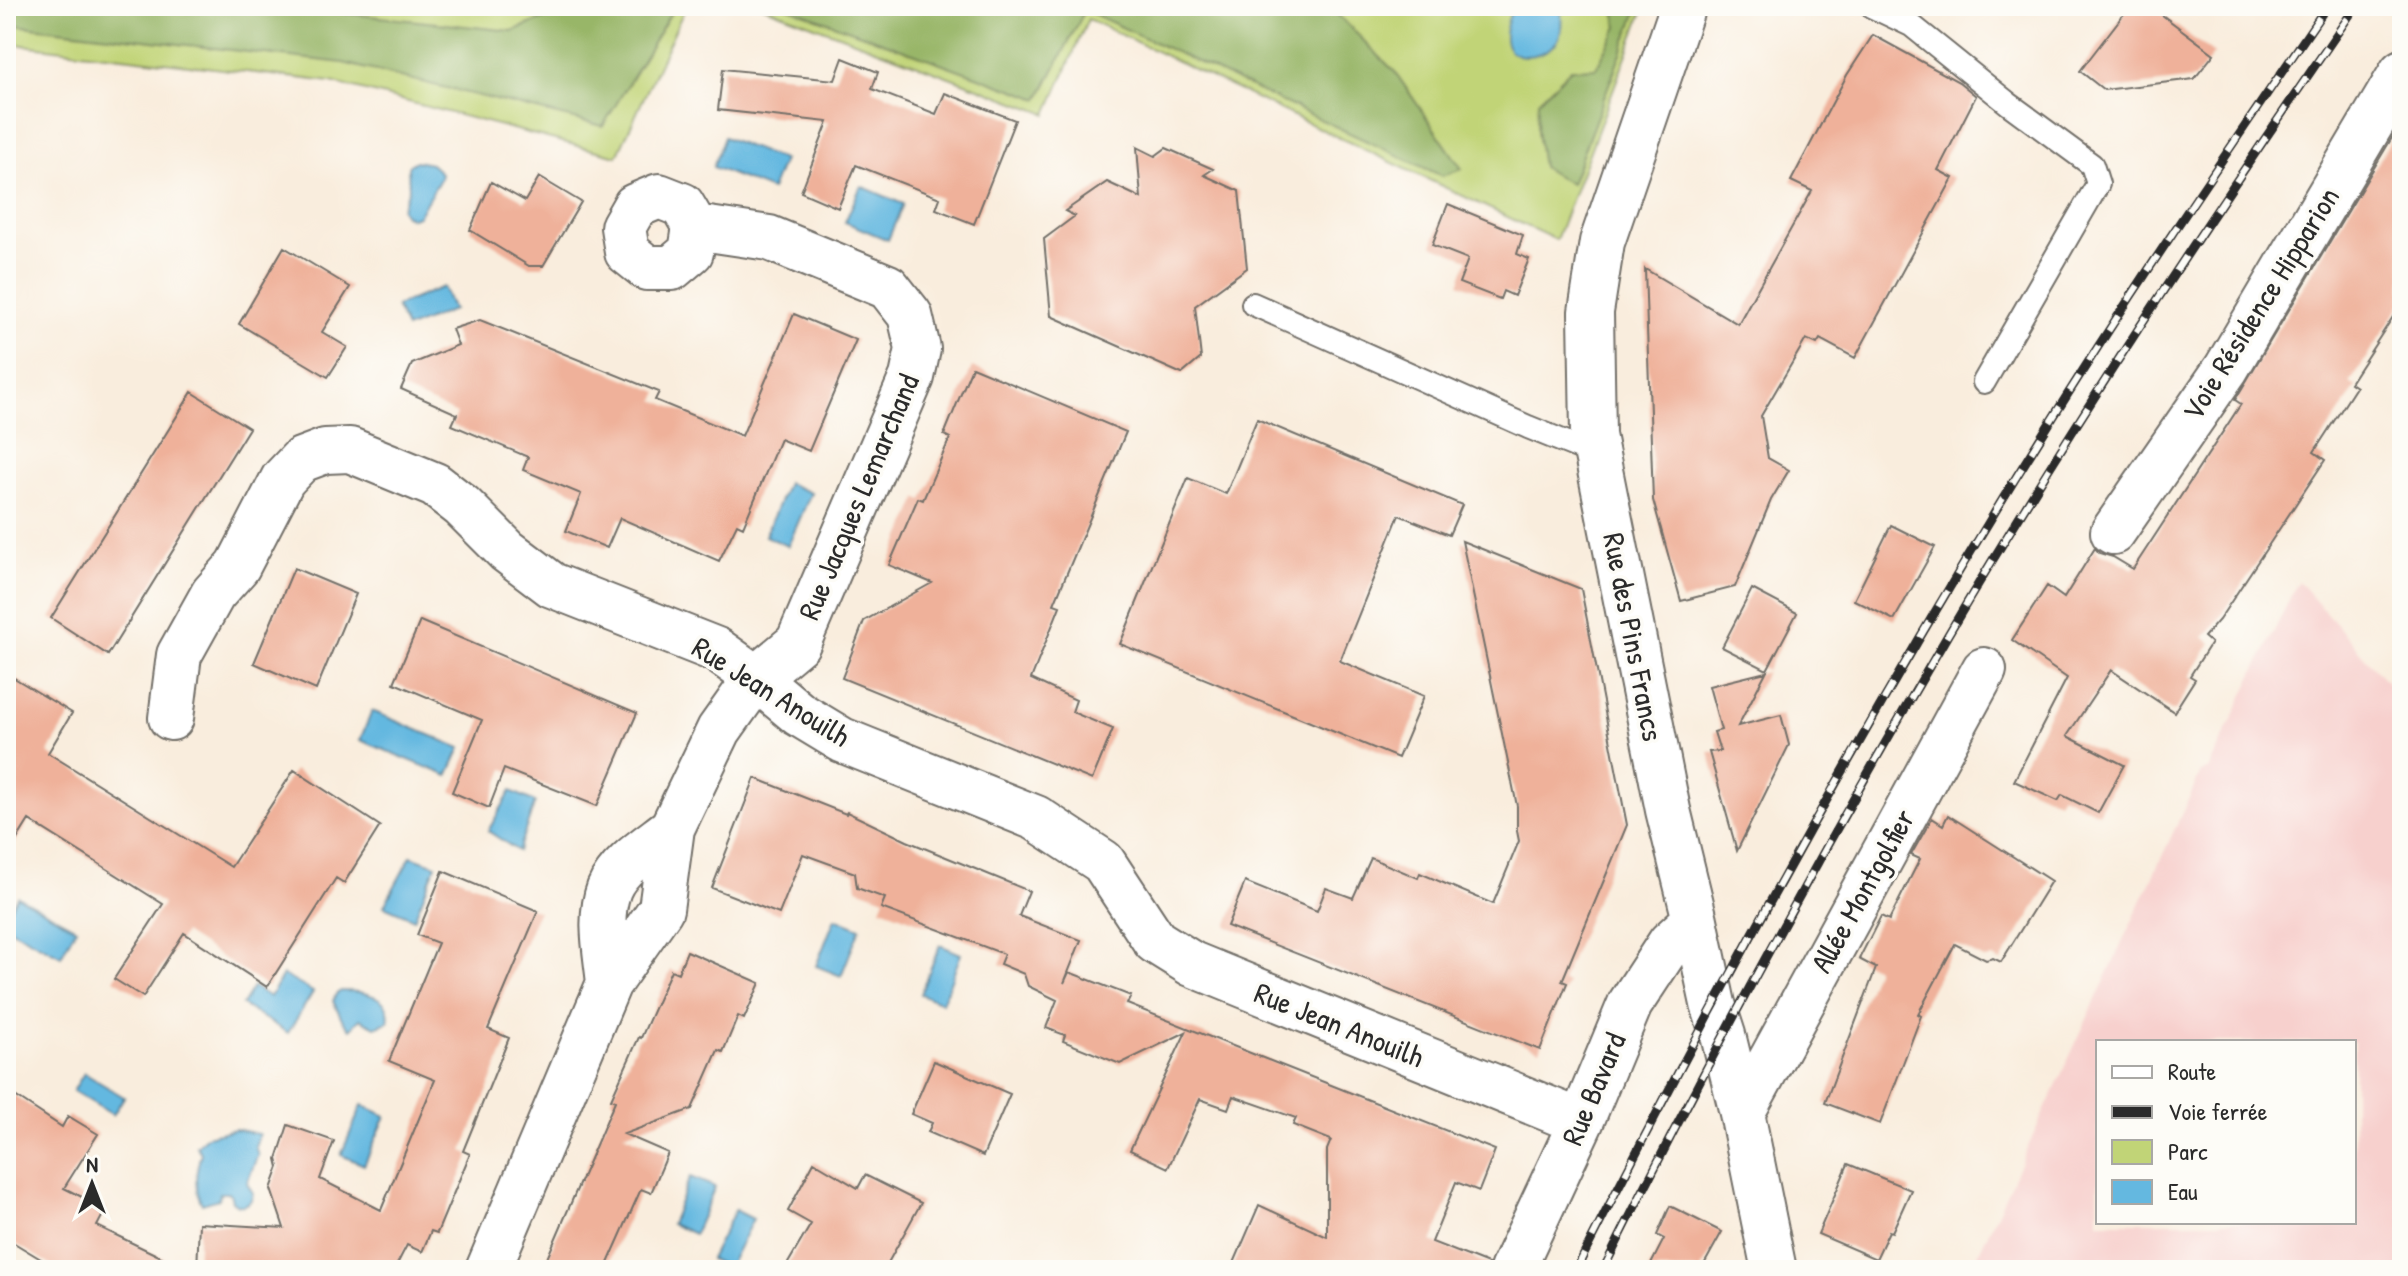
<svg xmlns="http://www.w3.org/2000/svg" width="2408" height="1276" viewBox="0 0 2408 1276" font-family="'Patrick Hand',sans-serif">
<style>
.built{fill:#f7d0cd;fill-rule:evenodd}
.green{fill:#c1d477;stroke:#768051;stroke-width:2}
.forest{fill:#98b668;stroke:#62704a;stroke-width:2}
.water{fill:#64b8e0;stroke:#487286;stroke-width:2}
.building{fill:#efb19a}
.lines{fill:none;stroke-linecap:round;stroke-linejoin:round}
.lane-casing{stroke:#736f69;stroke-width:26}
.street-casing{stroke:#736f69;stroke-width:48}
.lane{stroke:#fff;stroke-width:22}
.street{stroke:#fff;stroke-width:44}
.rail-casing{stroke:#2b2b2b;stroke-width:9}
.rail{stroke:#fdfcf7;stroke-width:6;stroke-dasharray:18;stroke-linecap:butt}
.labels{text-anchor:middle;stroke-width:7;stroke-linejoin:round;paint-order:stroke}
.street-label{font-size:30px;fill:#2b2b2b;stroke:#fdfcf7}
</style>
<rect width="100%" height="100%" fill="#fdfcf7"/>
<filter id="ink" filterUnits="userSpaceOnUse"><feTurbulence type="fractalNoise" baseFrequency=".0125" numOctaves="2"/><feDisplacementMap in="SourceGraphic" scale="16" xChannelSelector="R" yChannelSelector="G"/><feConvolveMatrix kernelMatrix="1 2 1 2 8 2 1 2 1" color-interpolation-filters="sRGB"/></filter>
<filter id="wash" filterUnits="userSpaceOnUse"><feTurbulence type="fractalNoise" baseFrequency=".006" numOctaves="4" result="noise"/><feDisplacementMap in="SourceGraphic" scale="32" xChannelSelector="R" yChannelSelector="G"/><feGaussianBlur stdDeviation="1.8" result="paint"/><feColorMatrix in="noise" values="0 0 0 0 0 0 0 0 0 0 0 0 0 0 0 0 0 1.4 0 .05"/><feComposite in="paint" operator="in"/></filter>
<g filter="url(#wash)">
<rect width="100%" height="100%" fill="#f9eddd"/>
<path class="built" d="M 2298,581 L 2402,699 L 2402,1270 L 1971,1270 L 2201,772 L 2208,770 ZM 2098,1042 L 2354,1042 L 2354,1222 L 2098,1222 Z"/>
<path class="green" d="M 6,6 L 686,6 L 617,156 L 331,82 L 6,43 Z
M 762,6 L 1645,6 L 1556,240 L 1088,19 L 1047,114 Z"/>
<path class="forest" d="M 6,6 L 276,6 L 512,31 L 577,6 L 675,6 L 603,126 L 343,63 L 6,24 Z
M 784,6 L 1329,6 L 1395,72 L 1462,169 L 1442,176 L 1085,10 L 1039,99 Z
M 1613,6 L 1639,6 L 1571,184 L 1542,167 L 1537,131 L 1538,101 L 1571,69 L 1596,68 L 1618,27 Z"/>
<path class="water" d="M 1512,6 L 1561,6 C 1561,16 1563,29 1559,38 C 1551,55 1514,65 1506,44 C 1502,33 1510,17 1512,6 Z
M 724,137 L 783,160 L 771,190 L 713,167 Z
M 416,161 L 431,164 L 441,173 L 440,179 L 418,216 L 412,218 L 405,215 L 401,209 L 409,189 L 408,166 Z
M 861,186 L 903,204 L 888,240 L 845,222 Z
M 443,287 L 453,310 L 406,329 L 396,306 Z
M 787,483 L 811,493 L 788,546 L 765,536 Z
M 372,711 L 461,748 L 448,776 L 360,740 Z
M 511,791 L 535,802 L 518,851 L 488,831 Z
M 411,856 L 436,865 L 414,919 L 384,906 Z
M 17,896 L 76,928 L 61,956 L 6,927 L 6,916 Z
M 835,918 L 860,928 L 841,976 L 816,966 Z
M 940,945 L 961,954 L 942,1003 L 920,994 Z
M 283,975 L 313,992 L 288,1033 L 242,1005 L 253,987 L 270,997 Z
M 341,991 C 361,991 394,995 388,1022 L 375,1027 L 360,1019 L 350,1029 L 342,1019 L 333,1001 L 336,994 Z
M 84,1073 L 124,1097 L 113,1115 L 73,1091 Z
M 362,1105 L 386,1116 L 364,1165 L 341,1155 Z
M 235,1129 L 259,1134 L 255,1147 L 258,1154 L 247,1183 L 253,1193 C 252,1205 241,1209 232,1201 L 230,1193 L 220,1193 L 219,1199 L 202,1204 C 193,1187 196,1170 201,1153 L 196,1146 L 207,1136 Z
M 690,1177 L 715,1187 L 694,1234 L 671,1224 Z
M 735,1210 L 753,1219 L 728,1268 L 710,1259 Z"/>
<g id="blocks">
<path class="building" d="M 2130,6 L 2150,6 L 2214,54 L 2194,79 L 2104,90 L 2080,71 Z
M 1873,35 L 1959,82 L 1976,96 L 1938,170 L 1953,178 L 1855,358 L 1820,339 L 1817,344 L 1806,339 L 1761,416 L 1768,458 L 1789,470 L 1771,500 L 1735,587 L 1681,601 L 1653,500 L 1645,269 L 1738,324 L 1812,191 L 1791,181 L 1847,75 Z
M 843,58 L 878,72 L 872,89 L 936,114 L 945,93 L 1015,120 L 974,224 L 936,209 L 940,198 L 856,165 L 838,208 L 801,192 L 828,122 L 718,110 L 723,69 L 835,80 Z
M 2402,121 L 2402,303 L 2350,383 L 2356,387 L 2314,452 L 2325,460 L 2219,620 L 2204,637 L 2211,643 L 2190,676 L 2195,679 L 2174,712 L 2111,670 L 2067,736 L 2124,765 L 2098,813 L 2062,795 L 2058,801 L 2014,781 L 2067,678 L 2012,640 L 2047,586 L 2064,598 L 2095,548 L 2099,553 L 2113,557 L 2133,569 L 2241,404 L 2235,400 Z
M 1137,147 L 1155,156 L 1166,148 L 1213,169 L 1204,175 L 1239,191 L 1247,268 L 1195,306 L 1201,358 L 1182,374 L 1051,316 L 1044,239 L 1075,216 L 1065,211 L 1107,182 L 1141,198 Z
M 539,177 L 581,202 L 543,266 L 529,266 L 470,230 L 491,182 L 525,201 Z
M 1448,204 L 1523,235 L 1517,254 L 1529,259 L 1514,296 L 1503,291 L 1500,299 L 1459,283 L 1468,259 L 1432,245 Z
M 284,247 L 350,287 L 322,332 L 347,347 L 328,377 L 239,324 Z
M 794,314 L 856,340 L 809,451 L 780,439 L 743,527 L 737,524 L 719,561 L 620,518 L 607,548 L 566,531 L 581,494 L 523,470 L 528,457 L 452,425 L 457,414 L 401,389 L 412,364 L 458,345 L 452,329 L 480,320 L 659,392 L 655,400 L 742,436 Z
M 972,367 L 1126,432 L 1054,604 L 1060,606 L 1031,679 L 1076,700 L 1072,712 L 1113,729 L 1092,780 L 842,678 L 864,621 L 932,583 L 889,565 L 918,498 L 923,500 L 950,438 L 944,435 Z
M 192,392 L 249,428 L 108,655 L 51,618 Z
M 1257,419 L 1462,505 L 1449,535 L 1399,515 L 1340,661 L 1424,696 L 1398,758 L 1120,644 L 1188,478 L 1226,494 Z
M 1891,525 L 1935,547 L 1894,620 L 1854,600 Z
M 1462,541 L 1581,589 L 1627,825 L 1562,981 L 1567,983 L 1540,1050 L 1227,926 L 1245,882 L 1317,911 L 1326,888 L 1353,898 L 1371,858 L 1418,878 L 1420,873 L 1493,904 L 1519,841 L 1517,831 L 1517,806 Z
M 294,568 L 356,594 L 316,690 L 254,663 Z
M 1752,589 L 1797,613 L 1767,670 L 1722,647 Z
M 420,621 L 637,713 L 597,806 L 504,769 L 489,808 L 452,792 L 482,720 L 394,683 Z
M 1766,672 L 1738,726 L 1781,715 L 1789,745 L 1737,851 L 1709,752 L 1720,751 L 1714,732 L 1721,730 L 1709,686 Z
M 6,673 L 72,713 L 48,753 L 231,867 L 294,770 L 380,826 L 344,883 L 336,878 L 267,987 L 184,933 L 143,997 L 114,979 L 163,904 L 29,820 L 6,857 Z
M 755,778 L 846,814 L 847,812 L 907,841 L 1029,891 L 1019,916 L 1081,940 L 1064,983 L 1069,972 L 1131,996 L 1127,1004 L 1495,1150 L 1479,1191 L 1456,1182 L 1432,1242 L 1488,1264 L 1487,1270 L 1231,1270 L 1259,1205 L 1327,1237 L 1327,1150 L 1331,1140 L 1293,1125 L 1296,1118 L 1233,1096 L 1228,1109 L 1200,1099 L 1168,1168 L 1130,1150 L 1186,1032 L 1120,1064 L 1063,1041 L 1065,1035 L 1046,1028 L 1057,1000 L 1028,986 L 1024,974 L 1000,964 L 1004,954 L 881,908 L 885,898 L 857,888 L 855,873 L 803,854 L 779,914 L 712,888 Z
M 1948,815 L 2051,881 L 2001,962 L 1993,958 L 1986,960 L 1955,944 L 1918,1014 L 1921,1016 L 1880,1124 L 1825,1103 L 1876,968 L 1859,959 L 1881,916 L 1889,920 L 1920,859 L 1911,855 L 1932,818 L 1943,825 Z
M 443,871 L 538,911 L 488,1029 L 509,1038 L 463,1151 L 470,1154 L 437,1233 L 431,1231 L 422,1252 L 407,1245 L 394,1270 L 197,1270 L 199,1223 L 284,1228 L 271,1189 L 279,1167 L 277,1159 L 288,1125 L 334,1141 L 320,1179 L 381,1210 L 435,1080 L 389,1061 L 438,943 L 417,935 Z
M 687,951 L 760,983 L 744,1019 L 738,1016 L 723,1052 L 718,1050 L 692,1109 L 624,1134 L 668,1153 L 651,1193 L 641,1189 L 605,1270 L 542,1270 L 615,1101 L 611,1099 L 639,1037 L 641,1038 L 671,970 L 678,973 Z
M 934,1061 L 1010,1094 L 983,1156 L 928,1132 L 932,1123 L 911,1114 Z
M 6,1090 L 62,1127 L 68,1116 L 98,1134 L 64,1188 L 106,1209 L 97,1226 L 188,1270 L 59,1270 L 6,1238 Z
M 814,1162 L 858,1188 L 865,1175 L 921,1203 L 884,1270 L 784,1270 L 811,1224 L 788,1211 Z
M 1848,1164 L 1911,1190 L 1892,1232 L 1889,1231 L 1876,1259 L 1818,1234 Z
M 1670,1206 L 1722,1232 L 1701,1270 L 1648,1270 L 1664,1239 L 1657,1235 Z"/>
</g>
</g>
<g filter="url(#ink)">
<use href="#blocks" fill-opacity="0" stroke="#736f69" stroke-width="2"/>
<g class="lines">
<defs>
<path id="lane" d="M 1871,6 L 1911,25 L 2009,104 L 2092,165 L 2098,184 L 1984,382
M 1253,304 L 1528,427 L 1597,455"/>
<path id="street" d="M 1683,6 L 1602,242 L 1591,312 L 1593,435 L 1668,810 L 1695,920 L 1713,1004 L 1723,1035 L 1742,1113 L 1774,1270
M 659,196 L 682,205 L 695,227 L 691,252 L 672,268 L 647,268 L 627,252 L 623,227 L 635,206 Z
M 2113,532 L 2226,369 L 2402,72
M 171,718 L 179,655 L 213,594 L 238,566 L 283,479 L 301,460 L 325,451 L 350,450 L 435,485 L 462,506 L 507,551 L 552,585 L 717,650 L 756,678 L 799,714 L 842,740 L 1036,818 L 1103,862 L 1155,941 L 1192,964 L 1581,1122
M 609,983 C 606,953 598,918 609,889 C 619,864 651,845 672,828
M 1742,1113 L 1984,670
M 488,1270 L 609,983 L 661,909 L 672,828 L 719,730 L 756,678 L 798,643 L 912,377 L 918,349 L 910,315 L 888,287 L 769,238 L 695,227
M 1512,1270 L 1581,1122 L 1630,1004 L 1670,943 L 1695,920"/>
</defs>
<use href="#lane" class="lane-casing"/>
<use href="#street" class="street-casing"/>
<use href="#lane" class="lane"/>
<use href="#street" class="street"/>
<defs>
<path id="rail" d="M 1576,1270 C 1720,986 1873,707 2041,437 C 2132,290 2230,148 2327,6
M 1603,1270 C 1711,1054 1826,842 1949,633 C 2076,418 2214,211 2356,6"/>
</defs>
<use href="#rail" class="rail-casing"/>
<use href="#rail" class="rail"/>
</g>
</g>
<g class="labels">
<g class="street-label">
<text transform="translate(2261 304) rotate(-58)" y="10">Voie Résidence Hipparion</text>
<text transform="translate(859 497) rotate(-67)" y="10">Rue Jacques Lemarchand</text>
<text transform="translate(1633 637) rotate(79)" y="10">Rue des Pins Francs</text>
<text transform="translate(771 692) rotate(32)" y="10">Rue Jean Anouilh</text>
<text transform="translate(1863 891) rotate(-61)" y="10">Allée Montgolfier</text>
<text transform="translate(1339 1025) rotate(22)" y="10">Rue Jean Anouilh</text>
<text transform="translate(1594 1089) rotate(-67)" y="10">Rue Bavard</text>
</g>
</g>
<rect width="2408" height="1276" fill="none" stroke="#fdfcf7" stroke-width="32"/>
<rect x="2096" y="1040" width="260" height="184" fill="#fdfcf7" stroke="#a9a8a5" stroke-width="2"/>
<rect x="2112" y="1066" width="40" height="12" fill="#ffffff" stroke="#a9a8a5" stroke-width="2"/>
<text x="2168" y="1080" font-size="24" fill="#2b2b2b">Route</text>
<rect x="2112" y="1106" width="40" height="12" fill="#2b2b2b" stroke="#a9a8a5" stroke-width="2"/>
<text x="2168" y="1120" font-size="24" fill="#2b2b2b">Voie ferrée</text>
<rect x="2112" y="1140" width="40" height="24" fill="#c1d477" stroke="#a9a8a5" stroke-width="2"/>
<text x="2168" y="1160" font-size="24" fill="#2b2b2b">Parc</text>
<rect x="2112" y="1180" width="40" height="24" fill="#64b8e0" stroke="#a9a8a5" stroke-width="2"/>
<text x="2168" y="1200" font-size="24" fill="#2b2b2b">Eau</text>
<g transform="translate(92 1184)" stroke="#fdfcf7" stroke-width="6" paint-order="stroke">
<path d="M0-6L14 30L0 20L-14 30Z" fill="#2b2b2b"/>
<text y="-12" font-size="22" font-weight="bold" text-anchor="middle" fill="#2b2b2b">N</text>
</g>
</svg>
